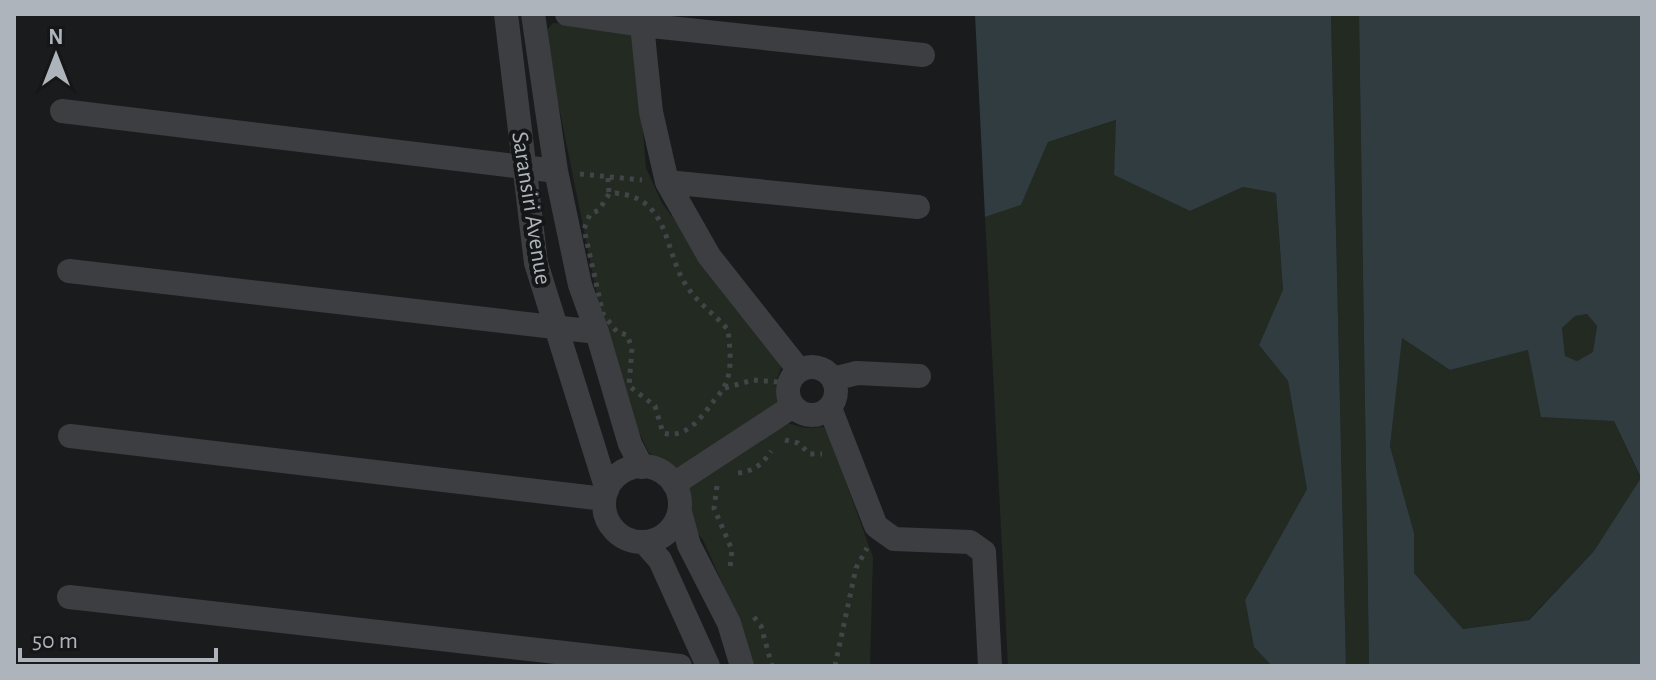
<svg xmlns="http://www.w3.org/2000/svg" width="1656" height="680" viewBox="0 0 1656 680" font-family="'Alegreya Sans',sans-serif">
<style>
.green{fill:#232a22}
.water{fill:#313c40;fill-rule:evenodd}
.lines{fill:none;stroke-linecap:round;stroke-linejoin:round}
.path{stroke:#424548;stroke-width:5;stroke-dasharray:4 6;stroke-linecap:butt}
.minor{stroke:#3c3e41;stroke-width:24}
.labels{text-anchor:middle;stroke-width:8;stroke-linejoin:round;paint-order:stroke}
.street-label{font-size:24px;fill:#aeb4bb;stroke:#151618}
</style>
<rect width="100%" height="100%" fill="#1a1b1d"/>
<path class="green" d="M 1331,14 L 1359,14 L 1369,666 L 1346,666 Z
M 553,23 L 630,28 L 637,60 L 646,168 L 662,203 L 782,365 L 775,384 L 788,423 L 805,428 L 826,427 L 873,557 L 870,666 L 751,666 L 745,634 L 703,540 L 689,522 L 690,492 L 675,468 L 649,453 L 629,412 L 605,335 L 544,33 Z
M 1117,120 L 1114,175 L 1190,211 L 1243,187 L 1276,193 L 1283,291 L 1259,345 L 1288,381 L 1307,489 L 1245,600 L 1254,647 L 1272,666 L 1008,666 L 985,217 L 1021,205 L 1048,142 Z
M 1587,314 L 1597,326 L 1593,352 L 1577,361 L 1565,356 L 1562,328 L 1575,316 Z
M 1401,337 L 1450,370 L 1528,350 L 1614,421 L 1641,479 L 1594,551 L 1528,620 L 1463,629 L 1414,573 L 1414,533 L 1390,446 Z"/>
<path class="water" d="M 975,14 L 1331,14 L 1346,666 L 1272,666 L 1254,647 L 1245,600 L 1307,489 L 1288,381 L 1259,345 L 1283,290 L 1276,193 L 1243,187 L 1190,211 L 1114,175 L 1116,120 L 1048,142 L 1021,205 L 985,217 Z
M 1359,14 L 1642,14 L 1642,666 L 1369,666 ZM 1587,314 L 1597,326 L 1593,352 L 1577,361 L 1565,356 L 1562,328 L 1575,316 ZM 1402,338 L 1450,370 L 1528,350 L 1541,417 L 1614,421 L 1641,478 L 1594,551 L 1529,620 L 1463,629 L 1414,573 L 1414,533 L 1390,446 Z"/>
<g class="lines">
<path class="path" d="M 580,174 L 642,180
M 608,178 L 609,194
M 615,193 C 671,198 663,250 686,285 C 697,303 715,314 728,330 C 730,348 733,371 724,387 C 722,392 716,397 713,402 C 700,419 686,439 663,433 L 655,406 L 629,386 L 632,348 L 627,335 L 617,332 L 603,314 L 584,229 L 590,214 L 599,210 L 609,194 Z
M 725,388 L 753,380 L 778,382
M 785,440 L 798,443 L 810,454 L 822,454
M 738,473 C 754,471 763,464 771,451
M 717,486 L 714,508 L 732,550 L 730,568
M 754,617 L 761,626 L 772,666
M 835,666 L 856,568 L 867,548"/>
<path class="minor" d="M 506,14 L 536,263 L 607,490
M 533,14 L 556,171 L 580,285 L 597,332 L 630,444 L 642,467
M 567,14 L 642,25 L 923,55
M 642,25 L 651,112 L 667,182 L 709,256 L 799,370
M 62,111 L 556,171
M 667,182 L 918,207
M 69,271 L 597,332
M788 391a24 24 0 1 1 48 0a24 24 0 1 1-48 0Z
M 833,379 L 857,373 L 919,376
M 830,408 L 876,526 L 894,539 L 970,542 L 984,552 L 990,666
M 70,436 L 604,499
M604 504a38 38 0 1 1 76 0a38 38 0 1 1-76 0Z
M 674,484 L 793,406
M 680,512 L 689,545 L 729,623 L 742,666
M 644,542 L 660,560 L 708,666
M 69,597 L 680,666"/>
</g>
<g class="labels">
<g class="street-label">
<text transform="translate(532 208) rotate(81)" y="8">Saransiri Avenue</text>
</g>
</g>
<rect width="1656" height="680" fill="none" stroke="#aeb4bb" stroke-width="32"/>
<g transform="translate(56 56)" stroke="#151618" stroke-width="6" paint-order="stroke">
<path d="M0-6L14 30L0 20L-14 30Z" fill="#aeb4bb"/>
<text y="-12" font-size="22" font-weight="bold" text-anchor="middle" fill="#aeb4bb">N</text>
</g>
<path d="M20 648v12h196v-12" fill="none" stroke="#aeb4bb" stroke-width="4"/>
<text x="32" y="648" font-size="24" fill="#aeb4bb" stroke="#151618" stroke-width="6" paint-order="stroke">50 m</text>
</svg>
